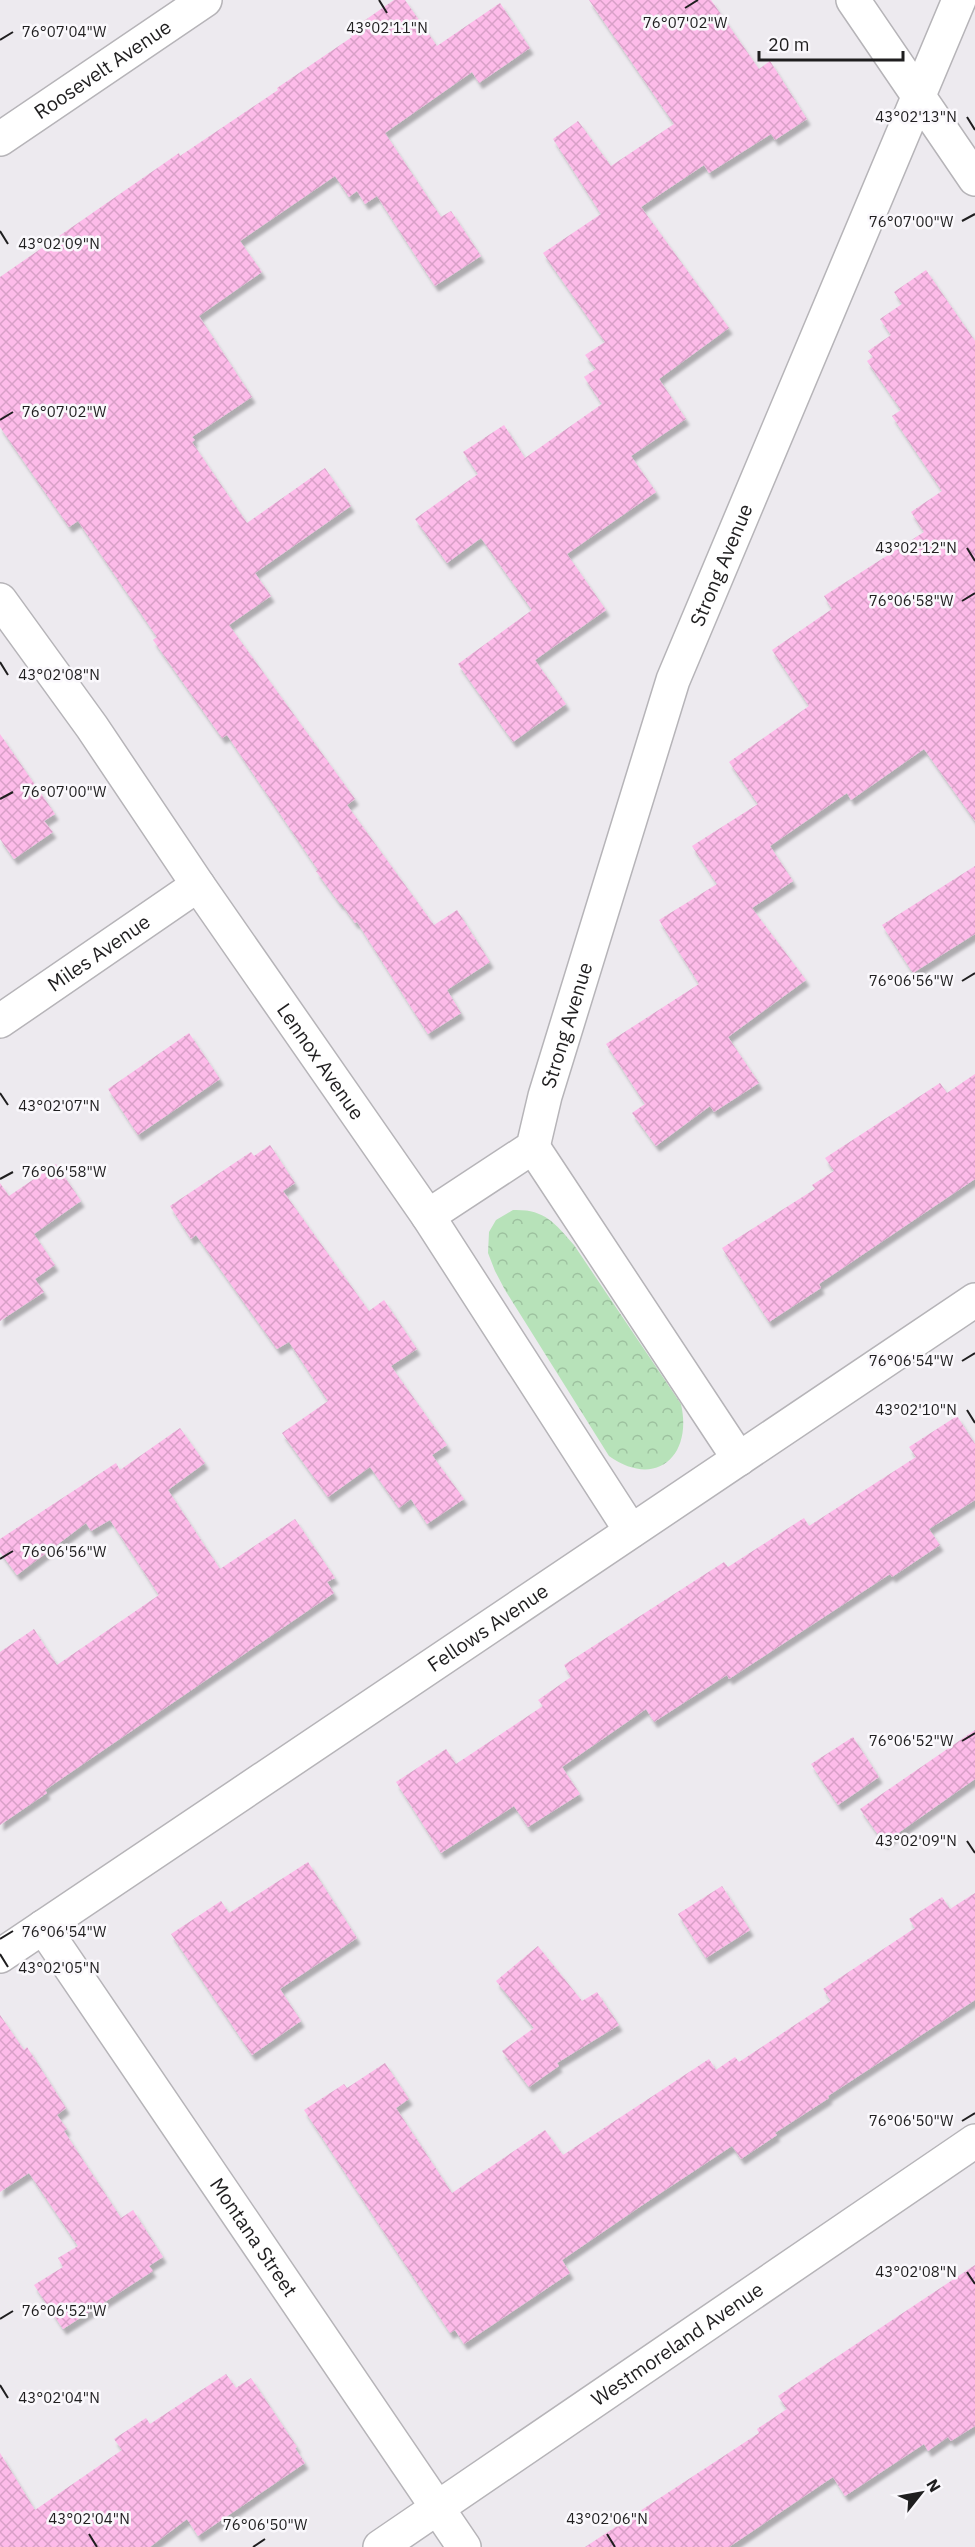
<svg xmlns="http://www.w3.org/2000/svg" width="975" height="2547" viewBox="0 0 975 2547" font-family="'IBM Plex Sans',sans-serif">
<style>
.park{fill:url(#park-crowns)}
.building{fill:url(#building-cross-hatch);filter:url(#shadow)}
.lines{fill:none;stroke-linecap:round;stroke-linejoin:round}
.minor-casing{stroke:#b6b4b8;stroke-width:36}
.tertiary-casing{stroke:#b6b4b8;stroke-width:36}
.minor{stroke:#fff;stroke-width:33}
.tertiary{stroke:#fff;stroke-width:33}
.ticks{fill:none;stroke:#1f1e1f;stroke-width:2}
.labels{text-anchor:middle;stroke-width:5;stroke-linejoin:round;paint-order:stroke}
.street-label{font-size:20px;fill:#1f1e1f;stroke:#faf8fc}
.ticks-label{font-size:15px;text-anchor:middle;fill:#1f1e1f;stroke:#faf8fc;stroke-width:5;stroke-linejoin:round;paint-order:stroke}
</style>
<defs>
<pattern id="park-crowns" width="20" height="18" patternUnits="userSpaceOnUse" patternTransform="scale(1.5)"><rect width="20" height="18" fill="#b7e2b9"/><path d="M2 6a3 3 0 1 1 6 0M12 15a3 3 0 1 1 6 0" fill="none" stroke="#9dc19f"/></pattern>
<pattern id="building-cross-hatch" width="8" height="8" patternUnits="userSpaceOnUse" patternTransform="scale(1.5)"><rect width="8" height="8" fill="#fdbbe9"/><path d="M0 0l8 8M0 8l8-8" fill="none" stroke="#d8a0c7"/></pattern>
<filter id="shadow"><feDropShadow dx="3.5" dy="6" stdDeviation="1.5" flood-color="#0004"/></filter>
</defs>
<rect width="100%" height="100%" fill="#edeaef"/>
<path class="park" d="M 513,1210 C 544,1209 554,1222 574,1245 L 681,1404 C 693,1457 655,1489 609,1456 L 505,1290 L 495,1271 L 488,1253 L 489,1232 L 496,1220 Z"/>
<path class="building" d="M 394,0 L 405,0 L 437,46 L 500,3 L 530,48 L 479,83 L 472,72 L 385,133 L 441,217 L 451,211 L 481,256 L 435,286 L 377,196 L 365,204 L 357,191 L 349,197 L 335,176 L 240,241 L 262,272 L 199,316 L 252,397 L 192,437 L 195,440 L 192,442 L 247,523 L 325,468 L 351,506 L 255,573 L 271,596 L 229,625 L 355,799 L 347,805 L 434,925 L 457,910 L 490,962 L 447,990 L 461,1013 L 428,1034 L 357,922 L 355,923 L 341,903 L 340,904 L 316,871 L 318,870 L 227,735 L 222,738 L 153,640 L 157,637 L 78,521 L 69,527 L 0,427 L 0,277 L 179,153 L 180,156 L 278,90 L 277,88 L 352,37 L 348,32 Z
M 589,0 L 711,0 L 759,69 L 770,61 L 807,119 L 775,140 L 771,134 L 709,173 L 704,165 L 641,207 L 729,328 L 659,379 L 686,419 L 631,456 L 656,492 L 567,554 L 606,610 L 535,660 L 566,704 L 513,742 L 458,664 L 532,610 L 481,538 L 447,563 L 415,519 L 478,474 L 463,452 L 504,425 L 525,458 L 602,404 L 584,377 L 596,369 L 585,355 L 605,342 L 543,253 L 601,214 L 553,139 L 578,121 L 611,166 L 674,124 Z
M 926,270 L 975,341 L 975,821 L 924,749 L 851,800 L 847,793 L 770,846 L 793,881 L 752,908 L 806,980 L 728,1037 L 759,1083 L 714,1112 L 710,1106 L 656,1146 L 632,1113 L 645,1104 L 606,1044 L 699,984 L 659,920 L 717,884 L 692,846 L 758,804 L 729,762 L 809,706 L 772,650 L 832,609 L 824,596 L 924,532 L 911,512 L 942,491 L 892,416 L 901,410 L 867,361 L 873,357 L 868,351 L 891,335 L 880,319 L 902,304 L 894,292 Z
M 0,734 L 55,814 L 44,821 L 53,832 L 14,859 L 0,839 Z
M 975,866 L 975,934 L 913,973 L 882,925 Z
M 189,1033 L 220,1079 L 138,1135 L 108,1089 Z
M 975,1074 L 975,1179 L 819,1284 L 821,1288 L 769,1322 L 722,1248 L 815,1189 L 812,1185 L 834,1171 L 825,1158 L 940,1083 L 947,1093 Z
M 270,1145 L 295,1183 L 283,1191 L 369,1311 L 384,1300 L 417,1349 L 391,1366 L 447,1445 L 432,1455 L 464,1499 L 427,1524 L 411,1499 L 399,1508 L 370,1467 L 328,1497 L 282,1433 L 328,1401 L 289,1342 L 277,1349 L 196,1235 L 191,1239 L 170,1206 L 251,1152 L 254,1156 Z
M 56,1164 L 81,1201 L 34,1234 L 55,1265 L 35,1279 L 44,1292 L 0,1321 L 0,1183 L 9,1196 Z
M 957,1416 L 975,1444 L 975,1500 L 929,1529 L 940,1545 L 892,1577 L 890,1574 L 729,1679 L 727,1675 L 654,1722 L 646,1709 L 562,1767 L 580,1794 L 528,1827 L 514,1806 L 441,1853 L 396,1782 L 446,1749 L 456,1764 L 543,1706 L 538,1700 L 571,1677 L 564,1665 L 724,1562 L 728,1567 L 804,1518 L 809,1526 L 916,1457 L 909,1447 Z
M 180,1428 L 205,1463 L 168,1490 L 220,1569 L 295,1519 L 335,1578 L 327,1582 L 334,1593 L 45,1790 L 47,1793 L 0,1825 L 0,1652 L 34,1629 L 57,1665 L 159,1595 L 110,1520 L 91,1531 L 86,1523 L 17,1575 L 0,1552 L 0,1539 L 116,1463 L 120,1470 Z
M 975,1730 L 975,1779 L 884,1843 L 860,1809 Z
M 853,1737 L 879,1777 L 838,1805 L 811,1764 Z
M 308,1862 L 357,1938 L 280,1989 L 301,2021 L 252,2055 L 171,1934 L 221,1901 L 229,1913 Z
M 722,1886 L 750,1930 L 706,1958 L 678,1914 Z
M 975,1893 L 975,2000 L 828,2096 L 829,2098 L 775,2133 L 777,2135 L 741,2159 L 732,2146 L 641,2206 L 562,2260 L 570,2273 L 464,2344 L 455,2330 L 450,2333 L 304,2110 L 344,2084 L 347,2088 L 385,2063 L 409,2099 L 396,2108 L 452,2193 L 545,2130 L 563,2155 L 709,2059 L 716,2070 L 735,2057 L 739,2062 L 831,2001 L 823,1989 L 915,1928 L 909,1919 L 942,1897 L 950,1909 Z
M 538,1946 L 582,2001 L 597,1992 L 619,2025 L 557,2063 L 559,2066 L 529,2087 L 502,2051 L 534,2028 L 496,1981 Z
M 0,2015 L 24,2050 L 27,2047 L 66,2108 L 57,2115 L 67,2129 L 64,2131 L 121,2218 L 133,2210 L 163,2257 L 149,2266 L 153,2271 L 63,2329 L 34,2285 L 63,2267 L 58,2258 L 78,2246 L 29,2173 L 0,2192 Z
M 975,2265 L 975,2426 L 951,2441 L 948,2437 L 928,2451 L 924,2444 L 845,2496 L 833,2477 L 729,2547 L 585,2547 L 759,2433 L 757,2429 L 787,2409 L 778,2396 Z
M 226,2374 L 236,2388 L 251,2378 L 297,2447 L 295,2448 L 305,2463 L 198,2536 L 187,2519 L 150,2547 L 0,2547 L 0,2453 L 35,2510 L 122,2450 L 114,2439 L 146,2418 L 150,2424 Z"/>
<g class="lines">
<defs>
<g id="minor">
<path id="s1" d="M 0,139 L 205,0"/>
<path id="s2" d="M 0,600 L 92,727 L 198,885 L 428,1216 L 631,1531"/>
<path id="s3" d="M 0,1021 L 198,885"/>
<path d="M 533,1147 L 739,1459"/>
<path id="s4" d="M 428,1216 L 533,1147 L 545,1096 L 673,680 L 959,0"/>
<path id="s5" d="M 43,1927 L 464,2547"/>
<path id="s6" d="M 0,1956 L 975,1300"/>
<path id="s7" d="M 380,2547 L 975,2141"/>
</g>
<path id="tertiary" d="M 853,0 L 975,179"/>
</defs>
<use href="#minor" class="minor-casing"/>
<use href="#tertiary" class="tertiary-casing"/>
<use href="#minor" class="minor"/>
<use href="#tertiary" class="tertiary"/>
</g>
<path class="ticks" d="M 379,0 L 387,13M 685,8 L 698,0M 0,40 L 13,32M 967,117 L 975,130M 962,221 L 975,214M 0,231 L 8,244M 0,420 L 13,412M 967,548 L 975,561M 962,601 L 975,593M 0,662 L 8,675M 0,799 L 13,792M 962,981 L 975,973M 0,1093 L 8,1105M 0,1179 L 13,1172M 962,1361 L 975,1353M 967,1410 L 975,1423M 0,1559 L 13,1551M 962,1741 L 975,1733M 967,1841 L 975,1853M 0,1939 L 13,1931M 0,1954 L 8,1967M 962,2121 L 975,2113M 967,2272 L 975,2284M 0,2319 L 13,2311M 0,2385 L 8,2398M 89,2534 L 97,2547M 607,2534 L 615,2547M 253,2547 L 265,2539"/>
<g class="labels">
<g class="street-label">
<text dy="7" stroke="none"><textPath href="#s1" startOffset="124">Roosevelt Avenue</textPath></text>
<text dy="7" stroke="none"><textPath href="#s4" startOffset="738">Strong Avenue</textPath></text>
<text dy="7" stroke="none"><textPath href="#s3" startOffset="120">Miles Avenue</textPath></text>
<text dy="7" stroke="none"><textPath href="#s4" startOffset="252">Strong Avenue</textPath></text>
<text dy="7" stroke="none"><textPath href="#s2" startOffset="562">Lennox Avenue</textPath></text>
<text dy="7" stroke="none"><textPath href="#s6" startOffset="588">Fellows Avenue</textPath></text>
<text dy="7" stroke="none"><textPath href="#s5" startOffset="375">Montana Street</textPath></text>
<text dy="7" stroke="none"><textPath href="#s7" startOffset="360">Westmoreland Avenue</textPath></text>
</g>
</g>
<g class="ticks-label">
<text x="685" y="28">76°07'02"W</text>
<text x="387" y="33">43°02'11"N</text>
<text x="64" y="37">76°07'04"W</text>
<text x="916" y="122">43°02'13"N</text>
<text x="911" y="227">76°07'00"W</text>
<text x="59" y="249">43°02'09"N</text>
<text x="64" y="417">76°07'02"W</text>
<text x="916" y="553">43°02'12"N</text>
<text x="911" y="606">76°06'58"W</text>
<text x="59" y="680">43°02'08"N</text>
<text x="64" y="797">76°07'00"W</text>
<text x="911" y="986">76°06'56"W</text>
<text x="59" y="1111">43°02'07"N</text>
<text x="64" y="1177">76°06'58"W</text>
<text x="911" y="1366">76°06'54"W</text>
<text x="916" y="1415">43°02'10"N</text>
<text x="64" y="1557">76°06'56"W</text>
<text x="911" y="1746">76°06'52"W</text>
<text x="916" y="1846">43°02'09"N</text>
<text x="64" y="1937">76°06'54"W</text>
<text x="59" y="1973">43°02'05"N</text>
<text x="911" y="2126">76°06'50"W</text>
<text x="916" y="2277">43°02'08"N</text>
<text x="64" y="2316">76°06'52"W</text>
<text x="59" y="2403">43°02'04"N</text>
<text x="89" y="2524">43°02'04"N</text>
<text x="607" y="2524">43°02'06"N</text>
<text x="265" y="2530">76°06'50"W</text>
</g>
<g transform="translate(921 2493) rotate(59)" stroke="#faf8fc" stroke-width="4.5" paint-order="stroke">
<path d="M0-4.5L10 22L0 15L-10 22Z" fill="#1f1e1f"/>
<text y="-9" font-size="16" font-weight="bold" text-anchor="middle" fill="#1f1e1f">N</text>
</g>
<path d="M759 51v9h144v-9" fill="none" stroke="#1f1e1f" stroke-width="3"/>
<text x="768" y="51" font-size="18" fill="#1f1e1f" stroke="#faf8fc" stroke-width="4.5" paint-order="stroke">20 m</text>
</svg>
